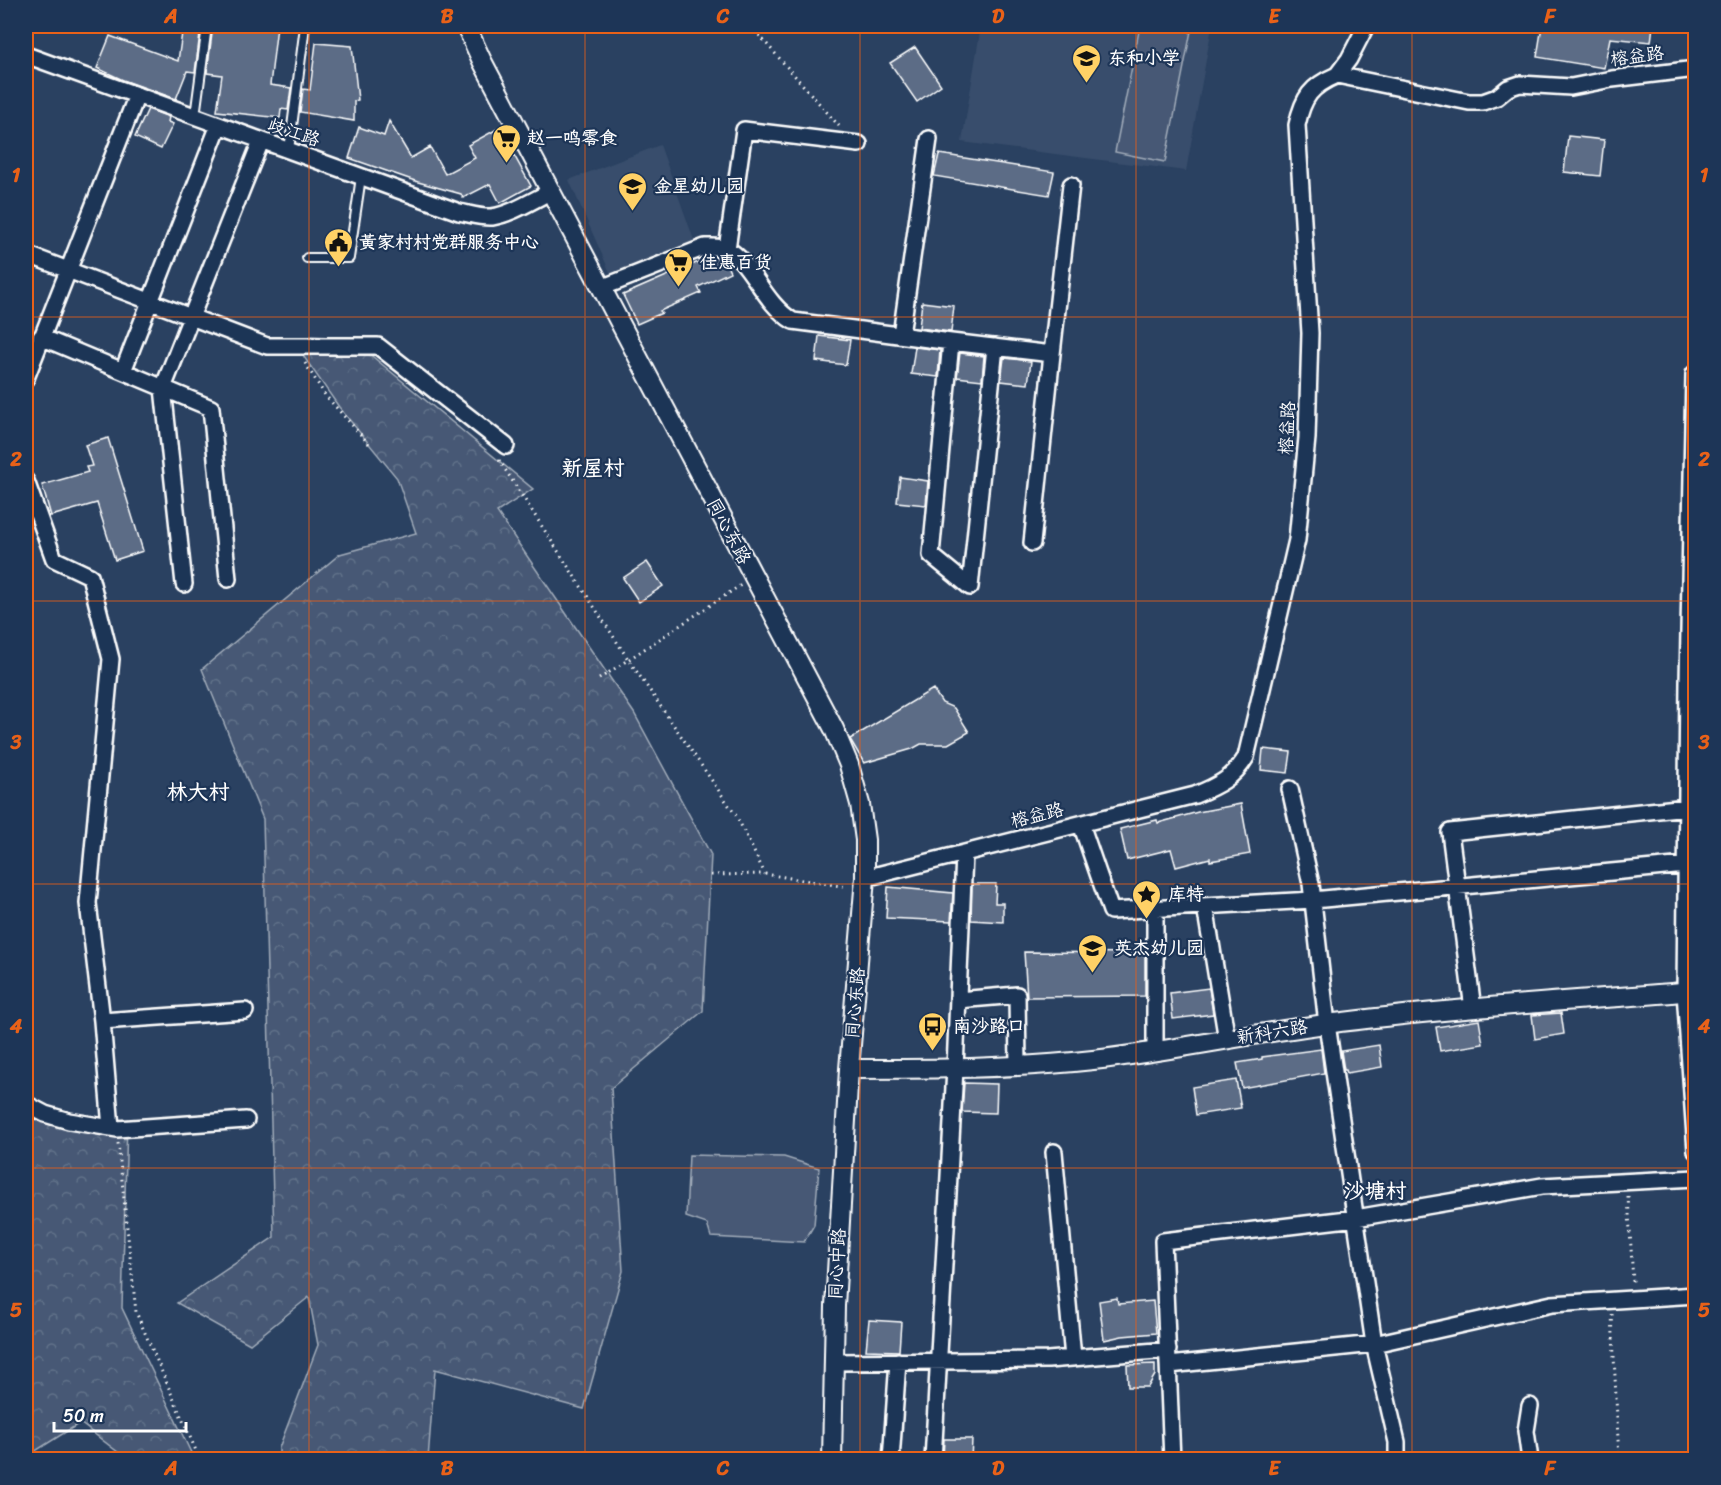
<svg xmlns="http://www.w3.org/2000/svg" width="1721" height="1485" viewBox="0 0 1721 1485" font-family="Sriracha,'LXGW WenKai TC',sans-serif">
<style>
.built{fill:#394e6c}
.green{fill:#465975;stroke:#a2acba;stroke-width:1.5}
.forest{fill:url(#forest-crowns);stroke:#a2acba;stroke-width:1.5}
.building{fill:#5b6c86;stroke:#fff;stroke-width:1.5}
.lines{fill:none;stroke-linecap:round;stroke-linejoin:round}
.service-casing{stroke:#fff;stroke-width:12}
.minor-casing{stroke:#fff;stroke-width:20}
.tertiary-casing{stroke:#fff;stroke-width:22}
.path{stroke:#fff;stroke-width:3;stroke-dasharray:1.5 4.5;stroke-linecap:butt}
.service{stroke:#1d3557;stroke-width:8}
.minor{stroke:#1d3557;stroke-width:15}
.tertiary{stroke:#1d3557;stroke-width:18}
.grid{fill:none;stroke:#e96118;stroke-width:1.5;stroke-opacity:0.55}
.labels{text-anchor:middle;stroke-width:4.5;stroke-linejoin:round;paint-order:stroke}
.street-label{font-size:18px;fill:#fff;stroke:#1d3557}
.poi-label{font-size:18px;font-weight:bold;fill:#fff;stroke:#1d3557;text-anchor:start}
.quarter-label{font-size:21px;font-weight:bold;fill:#fff;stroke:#1d3557}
.neatline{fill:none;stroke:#e96118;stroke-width:2}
.grid-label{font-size:20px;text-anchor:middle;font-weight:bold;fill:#e96118}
</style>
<defs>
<pattern id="forest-crowns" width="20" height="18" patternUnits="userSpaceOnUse" patternTransform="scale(1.5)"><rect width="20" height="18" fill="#465975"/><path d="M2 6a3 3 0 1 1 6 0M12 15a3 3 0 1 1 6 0" fill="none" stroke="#62728a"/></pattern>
</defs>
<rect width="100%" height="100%" fill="#2a4161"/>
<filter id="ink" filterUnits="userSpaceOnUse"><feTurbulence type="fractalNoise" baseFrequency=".0167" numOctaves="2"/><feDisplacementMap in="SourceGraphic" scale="12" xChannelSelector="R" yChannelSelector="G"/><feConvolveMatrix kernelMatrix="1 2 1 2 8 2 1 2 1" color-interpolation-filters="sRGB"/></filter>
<g filter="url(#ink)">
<path class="built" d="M 981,26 L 1212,26 L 1186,171 L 962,142 Z
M 660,145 L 695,243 L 612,277 L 569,180 Z"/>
<path class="green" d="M 1140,26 L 1192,26 L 1165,162 L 1115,152 Z
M 689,1155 L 784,1157 L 819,1168 L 814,1225 L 804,1242 L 711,1237 L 707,1224 L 686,1217 Z"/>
<path class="forest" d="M 311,336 L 350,338 L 533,489 L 497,512 L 634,713 L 711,855 L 703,1011 L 611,1088 L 623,1271 L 584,1409 L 435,1369 L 428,1459 L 279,1459 L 279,1448 L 318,1345 L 309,1297 L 250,1344 L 177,1303 L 274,1237 L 263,819 L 202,669 L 340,554 L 416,533 L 397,478 L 339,407 L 304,357 Z
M 26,1117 L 104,1117 L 127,1121 L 122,1308 L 194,1459 L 127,1459 L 80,1423 L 26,1457 Z"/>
<path class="building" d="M 183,26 L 201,26 L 195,72 L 187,71 L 176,99 L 123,80 L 97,68 L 110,36 L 178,61 Z
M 213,26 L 277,26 L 270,85 L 291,88 L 288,110 L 281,109 L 280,118 L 217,111 L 222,75 L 207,73 Z
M 1542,26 L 1653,26 L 1651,42 L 1610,38 L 1604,68 L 1537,57 Z
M 316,43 L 352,46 L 358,100 L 354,101 L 354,121 L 300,112 L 303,89 L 310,90 Z
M 915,47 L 941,85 L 917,102 L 890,63 Z
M 148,109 L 169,117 L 168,122 L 173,124 L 161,149 L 135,137 Z
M 389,121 L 411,158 L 430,147 L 445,174 L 475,158 L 468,145 L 499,128 L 531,186 L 500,203 L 490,184 L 463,198 L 461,194 L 418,182 L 349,158 L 359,127 L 384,136 Z
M 1568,136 L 1604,140 L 1600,176 L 1564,172 Z
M 939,154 L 1054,172 L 1049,195 L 934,176 Z
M 710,257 L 723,258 L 730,272 L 698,287 L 701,293 L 660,311 L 662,313 L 637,324 L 623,295 Z
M 922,302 L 954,306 L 951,332 L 919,328 Z
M 819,336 L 850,340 L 846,365 L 816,361 Z
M 915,347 L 940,350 L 938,377 L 911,374 Z
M 960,353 L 984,356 L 982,380 L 957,377 Z
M 1004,358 L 1031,361 L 1028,384 L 1001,381 Z
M 108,438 L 143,551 L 115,560 L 97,503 L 51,516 L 42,485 L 88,472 L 86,467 L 92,466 L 85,445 Z
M 900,477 L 928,481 L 926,505 L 897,502 Z
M 647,562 L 663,586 L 639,602 L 623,578 Z
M 933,689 L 942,703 L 954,708 L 969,732 L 948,744 L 921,744 L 912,749 L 864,763 L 850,739 Z
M 1263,749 L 1291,752 L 1288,773 L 1261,770 Z
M 1241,804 L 1250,854 L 1210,861 L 1210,858 L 1176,867 L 1171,849 L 1127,860 L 1120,829 L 1157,820 L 1158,823 L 1198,812 Z
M 972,884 L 996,884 L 995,903 L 1003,903 L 1003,922 L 971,920 Z
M 888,887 L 953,893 L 951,921 L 886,918 Z
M 1024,952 L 1145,953 L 1145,996 L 1027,997 Z
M 1209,988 L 1213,1014 L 1173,1019 L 1170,993 Z
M 1561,1013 L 1564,1034 L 1535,1039 L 1532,1015 Z
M 1479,1020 L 1483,1044 L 1440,1051 L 1436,1027 Z
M 1379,1045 L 1382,1067 L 1347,1073 L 1346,1070 L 1344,1070 L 1341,1051 Z
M 1321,1049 L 1324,1073 L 1242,1088 L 1237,1063 L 1262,1059 L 1262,1057 Z
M 1236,1080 L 1241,1108 L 1196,1115 L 1192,1087 Z
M 964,1083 L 997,1084 L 996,1113 L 962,1112 Z
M 1117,1298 L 1118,1304 L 1153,1301 L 1156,1333 L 1122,1336 L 1104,1340 L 1099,1301 Z
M 869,1320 L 901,1322 L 899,1351 L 866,1350 Z
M 1155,1364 L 1155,1375 L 1148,1387 L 1128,1387 L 1127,1365 Z
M 944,1439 L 972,1439 L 971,1460 L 943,1459 Z"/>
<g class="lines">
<defs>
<path id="service" d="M 195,116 L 207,26
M 289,150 L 305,26
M 307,258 L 349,258 L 361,177"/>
<path id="minor" d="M 26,55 L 459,212 C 470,214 481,218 492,217 C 512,214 533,200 550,192
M 1337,75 L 1349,59 L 1366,26
M 727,249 L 744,130 L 859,144
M 26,254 L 267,346 L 378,346 L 506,446
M 601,288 L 705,247 C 712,247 720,246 727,249 C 751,261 763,303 793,321 L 951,342 L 1052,354 L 1032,543
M 901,335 L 929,139
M 41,337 L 211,408 L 228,579
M 951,342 L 931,555 L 970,587 L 995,347
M 1052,354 L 1071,185
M 123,371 L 219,125
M 1694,374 L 1688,682 L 1685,992 L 1696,1151
M 26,378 L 137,95
M 26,481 L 54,559 L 90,576 L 111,659 L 88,903 L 102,1021 L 111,1128
M 184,584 L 163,388 L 261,141
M 1290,789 L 1311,884 L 1327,1024 L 1374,1344 L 1397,1442 L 1397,1460
M 1081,824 L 1111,911 L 1313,900 L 1686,865
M 865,878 L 1195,795 C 1217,786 1234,778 1246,757 L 1297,540 L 1307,438 L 1310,333 L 1297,125 C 1303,97 1311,86 1337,75 L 1469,102 L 1483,102 L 1497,97 L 1508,88 L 1520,84 L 1571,87 L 1612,79 L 1696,69
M 1205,906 L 1227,1040
M 1155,909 L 1155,1052
M 958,1000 L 1017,995 L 1018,1065
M 1473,1009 L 1450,832 L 1687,807
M 102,1021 L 245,1011
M 26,1104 L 45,1114 L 69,1121 L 117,1129 L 246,1120
M 1054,1152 L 1073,1358
M 834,1362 L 1048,1360 L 1168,1350
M 1169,1365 L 1374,1344 L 1552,1304 L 1696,1295
M 891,1460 L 898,1361
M 933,1460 L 955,1069 L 964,854
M 1172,1460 L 1163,1241 L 1356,1218 L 1542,1186 L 1696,1178
M 1530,1460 L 1526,1431 L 1530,1406"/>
<path id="tertiary" d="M 466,26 L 482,61 L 834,729 L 849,765 L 860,804 L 865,840 L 865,878 L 849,1069 L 835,1306 L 832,1460
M 849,1069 C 930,1069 1012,1069 1093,1060 C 1171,1051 1248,1034 1326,1024 C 1448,1008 1572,1001 1696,991"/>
</defs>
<use href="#service" class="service-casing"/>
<use href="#minor" class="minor-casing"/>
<use href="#tertiary" class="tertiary-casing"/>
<path class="path" d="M 751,26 L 839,126
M 305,363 L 325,395 L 370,445
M 499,460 L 628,659 L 737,817 L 765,874
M 599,679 L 741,585
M 711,875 L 765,874 L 847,887
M 118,1143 L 136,1312 L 200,1460
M 1628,1196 L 1633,1282
M 1612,1314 L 1619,1460"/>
<use href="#service" class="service"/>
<use href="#minor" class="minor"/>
<use href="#tertiary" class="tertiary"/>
</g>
</g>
<path class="grid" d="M 309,26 L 309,1460M 585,26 L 585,1460M 860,26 L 860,1460M 1136,26 L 1136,1460M 1412,26 L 1412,1460M 26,317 L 1696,317M 26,601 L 1696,601M 26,884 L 1696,884M 26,1168 L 1696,1168"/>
<defs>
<symbol id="school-pin" viewBox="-11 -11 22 30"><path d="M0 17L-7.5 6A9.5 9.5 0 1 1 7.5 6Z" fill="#ffd166" stroke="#1d3557"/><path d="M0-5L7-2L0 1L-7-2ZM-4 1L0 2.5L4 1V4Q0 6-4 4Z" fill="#111"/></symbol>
<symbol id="supermarket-pin" viewBox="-11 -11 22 30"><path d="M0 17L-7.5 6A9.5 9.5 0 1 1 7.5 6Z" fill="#ffd166" stroke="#1d3557"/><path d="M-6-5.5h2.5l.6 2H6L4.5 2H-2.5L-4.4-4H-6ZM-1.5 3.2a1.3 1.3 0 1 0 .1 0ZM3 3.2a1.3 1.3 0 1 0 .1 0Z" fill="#111"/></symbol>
<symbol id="civic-pin" viewBox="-11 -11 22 30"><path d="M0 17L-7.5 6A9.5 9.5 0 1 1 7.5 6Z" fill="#ffd166" stroke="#1d3557"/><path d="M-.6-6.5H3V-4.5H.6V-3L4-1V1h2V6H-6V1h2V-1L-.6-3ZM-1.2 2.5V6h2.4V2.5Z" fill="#111"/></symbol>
<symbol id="sight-pin" viewBox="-11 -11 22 30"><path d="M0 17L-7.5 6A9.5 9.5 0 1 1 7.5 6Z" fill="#ffd166" stroke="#1d3557"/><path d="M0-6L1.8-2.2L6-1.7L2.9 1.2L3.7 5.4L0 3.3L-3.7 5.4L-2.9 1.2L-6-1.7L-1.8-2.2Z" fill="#111"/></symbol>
<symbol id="bus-pin" viewBox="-11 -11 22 30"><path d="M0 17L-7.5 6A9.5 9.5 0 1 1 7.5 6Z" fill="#ffd166" stroke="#1d3557"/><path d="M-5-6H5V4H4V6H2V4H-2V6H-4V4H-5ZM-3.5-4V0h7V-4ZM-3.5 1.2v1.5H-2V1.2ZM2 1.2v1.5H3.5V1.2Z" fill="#111"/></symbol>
</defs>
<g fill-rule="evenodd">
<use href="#school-pin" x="1070" y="42" width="33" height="45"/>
<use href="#supermarket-pin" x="490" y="122" width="33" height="45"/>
<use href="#school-pin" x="616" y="170" width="33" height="45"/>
<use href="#civic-pin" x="322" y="226" width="33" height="45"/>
<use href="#supermarket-pin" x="662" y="246" width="33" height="45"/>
<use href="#sight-pin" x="1130" y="878" width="33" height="45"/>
<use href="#school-pin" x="1076" y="932" width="33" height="45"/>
<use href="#bus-pin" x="916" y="1010" width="33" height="45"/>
</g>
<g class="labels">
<g class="street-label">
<text transform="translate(1637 56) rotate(-7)" y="6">榕益路</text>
<text transform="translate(294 132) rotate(19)" y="6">歧江路</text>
<text transform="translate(1287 428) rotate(-87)" y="6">榕益路</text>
<text transform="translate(729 531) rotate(62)" y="6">同心东路</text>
<text transform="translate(1037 815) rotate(-14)" y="6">榕益路</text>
<text transform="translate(855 1003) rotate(-85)" y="6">同心东路</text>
<text transform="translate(1272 1032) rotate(-9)" y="6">新科六路</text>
<text transform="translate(837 1264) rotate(-87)" y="6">同心中路</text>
</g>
<g class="poi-label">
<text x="1108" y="64">东和小学</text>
<text x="527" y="144">赵一鸣零食</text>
<text x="654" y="192">金星幼儿园</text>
<text x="359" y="248">黄家村村党群服务中心</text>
<text x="700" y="268">佳惠百货</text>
<text x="1168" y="900">库特</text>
<text x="1114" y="954">英杰幼儿园</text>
<text x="953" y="1032">南沙路口</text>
</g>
<g class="quarter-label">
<text x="593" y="475">新屋村</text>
<text x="198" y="799">林大村</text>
<text x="1375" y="1198">沙塘村</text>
</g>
</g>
<rect width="1721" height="1485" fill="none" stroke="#1d3557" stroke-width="66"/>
<path d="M54 1422v9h132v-9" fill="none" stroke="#ffffff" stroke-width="3"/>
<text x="63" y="1422" font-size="18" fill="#ffffff" stroke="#1d3557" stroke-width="4.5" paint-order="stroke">50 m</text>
<rect x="33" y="33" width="1655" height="1419" class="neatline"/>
<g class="grid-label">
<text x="171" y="23">A</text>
<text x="447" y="23">B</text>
<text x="723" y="23">C</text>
<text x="998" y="23">D</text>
<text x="1274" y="23">E</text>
<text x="1550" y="23">F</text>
<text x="16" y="182">1</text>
<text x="1704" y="182">1</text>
<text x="16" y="466">2</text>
<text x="1704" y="466">2</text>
<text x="16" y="749">3</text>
<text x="1704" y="749">3</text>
<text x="16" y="1033">4</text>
<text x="1704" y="1033">4</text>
<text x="16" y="1317">5</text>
<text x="1704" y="1317">5</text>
<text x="171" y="1475">A</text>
<text x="447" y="1475">B</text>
<text x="723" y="1475">C</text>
<text x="998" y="1475">D</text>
<text x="1274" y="1475">E</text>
<text x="1550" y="1475">F</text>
</g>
</svg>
